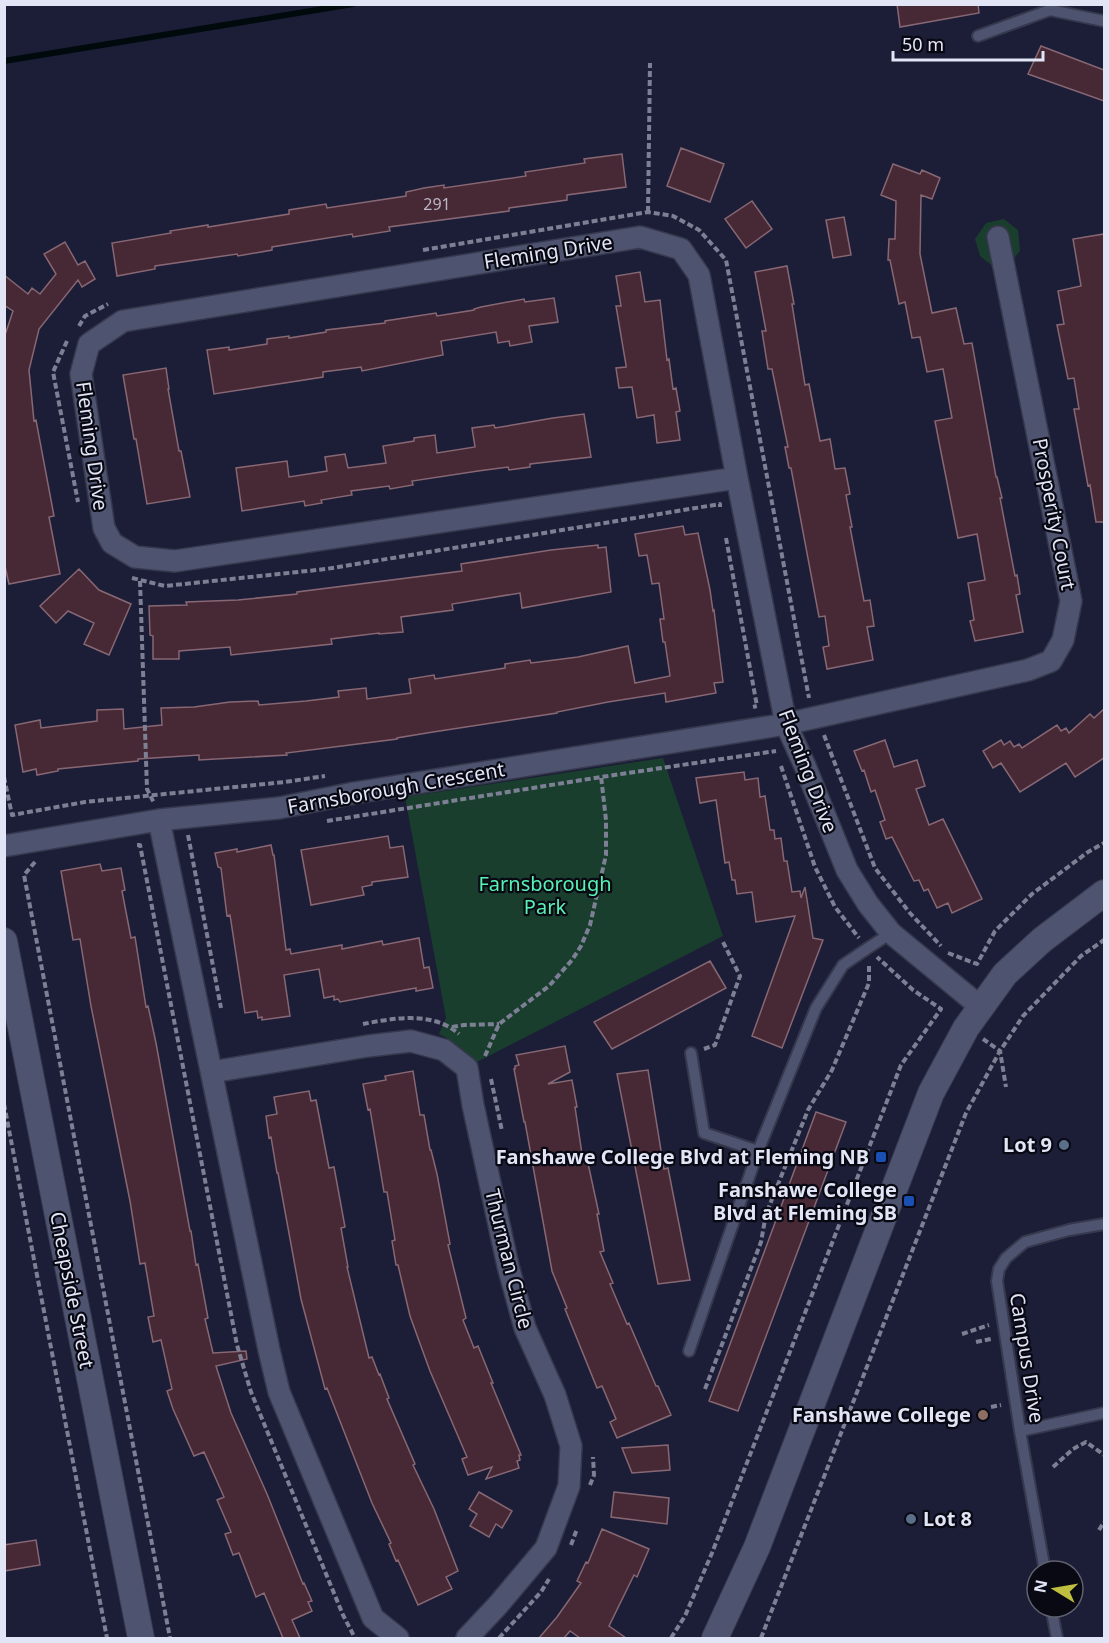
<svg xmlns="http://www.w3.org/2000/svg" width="1109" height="1643" viewBox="0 0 1109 1643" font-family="'Noto Sans',sans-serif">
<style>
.green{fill:#1a3e2e}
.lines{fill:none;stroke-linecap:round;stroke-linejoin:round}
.stream{stroke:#00090c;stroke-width:6}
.building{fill:#462935;stroke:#886774;stroke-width:1.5}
.service-casing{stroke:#36384d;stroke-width:14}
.minor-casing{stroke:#36384d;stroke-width:24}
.tertiary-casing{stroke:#36384d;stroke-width:28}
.path{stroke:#7d8094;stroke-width:4;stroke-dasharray:6 3;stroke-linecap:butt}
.service{stroke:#4e536f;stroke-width:10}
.minor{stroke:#4e536f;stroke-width:21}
.tertiary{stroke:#4e536f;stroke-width:26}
.service-dot{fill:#5c6f8a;stroke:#080913;stroke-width:2}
.transit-dot{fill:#1a4fb4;stroke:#080913;stroke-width:2}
.education-dot{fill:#8d6e63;stroke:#080913;stroke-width:2}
.labels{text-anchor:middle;stroke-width:4.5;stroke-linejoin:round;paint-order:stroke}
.number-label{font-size:16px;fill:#bbb6c6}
.street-label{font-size:20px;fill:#e2e5f6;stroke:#080913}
.park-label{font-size:20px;fill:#56f3b4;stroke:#080913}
.poi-label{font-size:20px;font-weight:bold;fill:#e2e5f6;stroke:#080913;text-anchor:end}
</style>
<rect width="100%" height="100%" fill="#1b1e36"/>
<path class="green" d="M 1004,219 L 1018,230 L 1020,251 L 1010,263 L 995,268 L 980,256 L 975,239 L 986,223 Z
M 663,758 L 723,936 L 473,1064 C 463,1051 454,1041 439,1034 L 446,1018 L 405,797 Z"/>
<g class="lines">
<path class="stream" d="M 4,61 L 353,4"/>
</g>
<path class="building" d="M 897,4 L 978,4 L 979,13 L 900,27 Z
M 1041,46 L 1104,70 L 1104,101 L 1028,74 Z
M 681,148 L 724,164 L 710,202 L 667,186 Z
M 622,154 L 626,187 L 567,195 L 567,200 L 509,208 L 509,211 L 389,227 L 390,231 L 353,237 L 352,234 L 272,247 L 272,250 L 238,256 L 237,254 L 155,266 L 155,269 L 117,276 L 112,243 L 171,233 L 170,231 L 208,225 L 208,227 L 289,214 L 289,210 L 326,204 L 327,208 L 406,196 L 406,192 L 424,188 L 444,185 L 444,188 L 526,176 L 525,172 L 585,163 L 584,159 Z
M 893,164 L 920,174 L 922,170 L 940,178 L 932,199 L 921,195 L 920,254 L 932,313 L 956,308 L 964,344 L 972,343 L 996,477 L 997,477 L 1002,498 L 1000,498 L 1015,576 L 1017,575 L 1020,594 L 1016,595 L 1023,632 L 975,641 L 970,621 L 974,620 L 968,583 L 985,580 L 977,534 L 958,538 L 939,442 L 935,421 L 952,418 L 943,369 L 927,372 L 920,337 L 912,338 L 905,302 L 899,304 L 890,260 L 888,260 L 889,239 L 895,239 L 896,201 L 881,195 Z
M 752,201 L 772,229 L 746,248 L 725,219 Z
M 844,217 L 851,255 L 833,258 L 826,220 Z
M 1104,234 L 1104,522 L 1096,522 L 1090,485 L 1088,486 L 1074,409 L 1079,409 L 1074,378 L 1068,379 L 1057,325 L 1064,324 L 1058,291 L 1081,286 L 1073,239 Z
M 65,242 L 78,265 L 85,261 L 95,279 L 82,287 L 78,280 L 39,329 L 29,370 L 34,421 L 36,420 L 54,516 L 49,517 L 60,574 L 9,584 L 4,562 L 4,338 L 13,311 L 4,305 L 4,275 L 28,294 L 32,288 L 40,294 L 56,274 L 44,254 Z
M 787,266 L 794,304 L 792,304 L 805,385 L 809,384 L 820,441 L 830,439 L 835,469 L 845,468 L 850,494 L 846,495 L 852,527 L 850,527 L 864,601 L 870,600 L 874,626 L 867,627 L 873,660 L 827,669 L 823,647 L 829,646 L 825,616 L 819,617 L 791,468 L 789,468 L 785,447 L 788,447 L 772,369 L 768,369 L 762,331 L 766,331 L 755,272 Z
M 640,272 L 645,302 L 660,300 L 667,360 L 669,359 L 673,389 L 676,388 L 680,411 L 676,412 L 680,440 L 657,443 L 654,415 L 637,418 L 632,387 L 619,388 L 616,368 L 626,367 L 626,365 L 616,306 L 621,306 L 616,276 Z
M 554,298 L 558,322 L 529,326 L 532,342 L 510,346 L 509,341 L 498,343 L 496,332 L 441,341 L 443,355 L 362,371 L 361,367 L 323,372 L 323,377 L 214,394 L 207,350 L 229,347 L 229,350 L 267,344 L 267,339 L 289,336 L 289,338 L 326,332 L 326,330 L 385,323 L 385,321 L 436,313 L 437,316 L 474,310 L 474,309 L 481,307 L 524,299 L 525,302 Z
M 166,368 L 169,389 L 168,389 L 179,451 L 181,451 L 190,497 L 147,504 L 136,439 L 134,439 L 123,375 Z
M 584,414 L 591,457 L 530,464 L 530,467 L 509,470 L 508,467 L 478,471 L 412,481 L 413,485 L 390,489 L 389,486 L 351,491 L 352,495 L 321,500 L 322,503 L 305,506 L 304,501 L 242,511 L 236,468 L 287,461 L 289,477 L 327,471 L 325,457 L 345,454 L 348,468 L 386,463 L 383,446 L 414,441 L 414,438 L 435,435 L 437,453 L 475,447 L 472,428 L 494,425 L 495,428 L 553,418 Z
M 683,526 L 685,535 L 698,533 L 710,590 L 713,611 L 714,610 L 723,682 L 714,683 L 716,693 L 666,702 L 665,693 L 608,702 L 557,712 L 557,713 L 433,732 L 397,738 L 397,739 L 286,753 L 287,755 L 199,760 L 199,755 L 138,759 L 138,761 L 58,769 L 58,771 L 37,775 L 36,769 L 23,772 L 15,725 L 40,720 L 41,728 L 97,721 L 97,710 L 123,709 L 124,729 L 162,725 L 161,708 L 194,707 L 230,702 L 258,701 L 259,705 L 306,701 L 339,697 L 338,691 L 366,688 L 367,699 L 411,693 L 409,679 L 434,675 L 435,679 L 467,674 L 505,668 L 505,664 L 530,660 L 531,663 L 578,657 L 628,646 L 635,683 L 670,676 L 665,642 L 663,642 L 660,619 L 664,619 L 659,583 L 652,584 L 647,555 L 639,556 L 635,534 Z
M 598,545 L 598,548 L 606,547 L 611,592 L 522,608 L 520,593 L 452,604 L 453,610 L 401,617 L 403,632 L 379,634 L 379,633 L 331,639 L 332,644 L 231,655 L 230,647 L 179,651 L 179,659 L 153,659 L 153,636 L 150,635 L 149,606 L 187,605 L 186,602 L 238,600 L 297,594 L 297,592 L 462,571 L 461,564 L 551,550 Z
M 79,569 L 99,590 L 131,604 L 109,655 L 84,644 L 94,623 L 68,611 L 56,623 L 40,606 Z
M 1104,709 L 1104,758 L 1075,777 L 1066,763 L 1020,792 L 1001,763 L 993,768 L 983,751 L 1001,740 L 1004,745 L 1010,741 L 1014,747 L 1019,744 L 1022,748 L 1057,725 L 1061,731 L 1066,728 L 1069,733 L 1090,714 L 1094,718 Z
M 885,740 L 894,767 L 917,760 L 925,786 L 916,789 L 929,825 L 943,819 L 982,899 L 952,913 L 948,903 L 937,908 L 928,889 L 924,891 L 919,880 L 914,881 L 892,837 L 886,839 L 880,822 L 885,820 L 875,790 L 871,792 L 864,770 L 862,771 L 854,751 Z
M 744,772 L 745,780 L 758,778 L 760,797 L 765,796 L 770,830 L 774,830 L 775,839 L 781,838 L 784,861 L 787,861 L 792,892 L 800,891 L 801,898 L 805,887 L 813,938 L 823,940 L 782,1048 L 752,1036 L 795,916 L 756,922 L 752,892 L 737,894 L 735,880 L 732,880 L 729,862 L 725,863 L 716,800 L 700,803 L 696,778 Z
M 388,836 L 390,848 L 403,846 L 408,877 L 372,882 L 372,885 L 362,887 L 364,895 L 311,905 L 301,850 Z
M 271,845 L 273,855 L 274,855 L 286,950 L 290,949 L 291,954 L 342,945 L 342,949 L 382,941 L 383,945 L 419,938 L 424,968 L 429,967 L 433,988 L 416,991 L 416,988 L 340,1002 L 338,999 L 334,1000 L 334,996 L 324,998 L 319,969 L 284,975 L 290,1016 L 262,1020 L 262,1017 L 258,1018 L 257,1011 L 245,1013 L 230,915 L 227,916 L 221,868 L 218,867 L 215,853 L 237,849 L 237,852 Z
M 100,864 L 102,871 L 121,868 L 125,890 L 122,891 L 131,938 L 135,937 L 146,1007 L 148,1006 L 156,1043 L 190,1231 L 191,1231 L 196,1265 L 198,1264 L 208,1318 L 205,1319 L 213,1353 L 246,1351 L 247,1359 L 216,1366 L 231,1413 L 267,1494 L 303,1584 L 304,1583 L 312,1601 L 308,1602 L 312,1611 L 292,1620 L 300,1638 L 283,1638 L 264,1593 L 256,1597 L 239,1553 L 233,1555 L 225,1534 L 231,1532 L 217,1500 L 224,1497 L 204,1452 L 194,1456 L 173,1409 L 167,1391 L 172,1389 L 161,1340 L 153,1342 L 148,1317 L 154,1316 L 145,1263 L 140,1264 L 130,1201 L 91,1006 L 80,939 L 73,940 L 61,871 Z
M 710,961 L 726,988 L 612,1049 L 594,1022 Z
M 565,1046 L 570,1072 L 548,1084 L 572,1080 L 577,1107 L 575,1107 L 582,1154 L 586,1154 L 599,1214 L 597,1214 L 604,1251 L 600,1252 L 613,1283 L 610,1284 L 627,1324 L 629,1323 L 656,1386 L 658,1386 L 671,1415 L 617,1438 L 610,1422 L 616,1419 L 602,1386 L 597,1388 L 565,1309 L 567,1308 L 552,1271 L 525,1122 L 524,1122 L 514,1069 L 515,1069 L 515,1066 L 519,1065 L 516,1055 Z
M 648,1070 L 664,1169 L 668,1168 L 690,1280 L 658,1284 L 617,1074 Z
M 413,1071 L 420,1115 L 424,1115 L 430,1150 L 431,1150 L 437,1174 L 450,1244 L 448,1245 L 466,1318 L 463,1320 L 474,1348 L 478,1346 L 493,1383 L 491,1383 L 521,1455 L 519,1455 L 520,1460 L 517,1461 L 519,1468 L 486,1479 L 492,1467 L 468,1475 L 462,1459 L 467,1457 L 430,1371 L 410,1316 L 398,1265 L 396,1265 L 392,1241 L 395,1240 L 387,1192 L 384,1192 L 370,1109 L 368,1110 L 363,1084 L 386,1080 L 385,1076 Z
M 309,1091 L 311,1101 L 316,1100 L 329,1168 L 334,1167 L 345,1227 L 341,1228 L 348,1267 L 347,1267 L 369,1358 L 372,1357 L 379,1375 L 380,1374 L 389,1398 L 387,1399 L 415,1464 L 413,1465 L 434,1509 L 458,1571 L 446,1577 L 452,1589 L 418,1605 L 398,1560 L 396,1561 L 389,1544 L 391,1543 L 372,1503 L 327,1388 L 325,1389 L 301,1299 L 278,1173 L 277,1173 L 271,1137 L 269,1138 L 266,1116 L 277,1114 L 274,1097 Z
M 816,1112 L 846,1122 L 738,1411 L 709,1401 Z
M 668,1445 L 670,1470 L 632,1473 L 622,1448 Z
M 479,1492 L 512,1511 L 502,1528 L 496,1524 L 489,1537 L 470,1526 L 477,1514 L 469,1509 Z
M 614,1492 L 669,1498 L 667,1524 L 611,1517 Z
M 602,1529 L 649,1549 L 637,1577 L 634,1575 L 609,1626 L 626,1638 L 580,1638 L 570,1631 L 564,1638 L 539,1638 L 557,1617 L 581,1583 L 577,1581 L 586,1562 L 588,1563 Z
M 36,1540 L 40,1565 L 4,1571 L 4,1545 Z"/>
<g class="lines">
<defs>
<path id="service" d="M 978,36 L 1050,10 L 1104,21
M 691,1053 L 704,1133 L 758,1151
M 689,1351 L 758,1151 L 816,1008 L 843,965 L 868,948 L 891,933
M 1020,1431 L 1104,1413
M 1045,1571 L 1020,1431 L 997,1281 L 999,1269 L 1006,1258 L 1025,1242 L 1069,1230 L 1104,1224
M 1051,1607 L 1057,1638"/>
<path id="minor" d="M 737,478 L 175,561 L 135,557 L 112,543 L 104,528 L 81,374 L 89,344 L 123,321 L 640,237 L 681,249 L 699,275 L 737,478 L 786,724 L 805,766 L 847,870 L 868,904 L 891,933 L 982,1008
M 159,820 L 269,1350 L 279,1392 L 373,1618 L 398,1638
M 4,846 L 159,820 L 279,808 L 354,793 L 786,724 L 1028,670 L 1051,661 L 1063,640 L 1071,601 L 998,237
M 212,1072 L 368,1046 L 411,1041 L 444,1050 L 467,1068 L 473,1105 L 508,1266 L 525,1328 L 555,1395 L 571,1446 L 569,1486 L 546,1548 L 498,1605 L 467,1638"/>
<path id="tertiary" d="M 4,941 L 141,1638
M 715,1638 L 757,1547 L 931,1093 L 966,1028 L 1005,974 L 1042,940 L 1104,893"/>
</defs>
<use href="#service" class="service-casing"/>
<use href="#minor" class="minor-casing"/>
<use href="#tertiary" class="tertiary-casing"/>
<path class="path" d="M 648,212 L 650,63
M 423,250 L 648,212 L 673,216 L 699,230 L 726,260 L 809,698
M 79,326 L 85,316 L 108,304
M 67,341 L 53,372 L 78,502
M 726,538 L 757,706 L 753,707
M 132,578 L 165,586 L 326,569 L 720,504 L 720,507
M 140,581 L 147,789 L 154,803
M 824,735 L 875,868 L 909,912 L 941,946
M 781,766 L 815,867 L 835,907 L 859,938
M 4,777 L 12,815 L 85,802 L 285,782 L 325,776
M 327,821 L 601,777 L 776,751
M 188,835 L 221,1008
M 137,845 L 140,845 L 237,1345 L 251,1392 L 343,1615 L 355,1638
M 35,862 L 24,875 L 170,1638
M 948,953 L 977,964 L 995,931 L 1032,894 L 1088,852 L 1104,843
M 363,1024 C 394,1018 433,1011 459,1034
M 452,1027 L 464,1025 L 499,1024
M 983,1039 L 1000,1051 L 1006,1087
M 704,1049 L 715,1045 L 740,976 L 722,940
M 485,1056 L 499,1024 L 549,986 L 572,960 L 581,946 L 590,925 L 606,855 L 606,820 L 601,776
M 491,1079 L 502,1131
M 4,1104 L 107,1638
M 962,1334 L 989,1325
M 976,1342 L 991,1339
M 705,1389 L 761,1242 L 766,1214 L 808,1110 L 832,1070 L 869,983 L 869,963
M 991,1407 L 1001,1405
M 1053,1467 L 1073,1449 L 1086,1442 L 1104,1455
M 590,1485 L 594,1475 L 593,1457
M 1099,1530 L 1104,1522
M 571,1545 L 577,1529
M 499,1638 L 541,1592 L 549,1579
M 671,1638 L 685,1616 L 712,1553 L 901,1065 L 941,1009 L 913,990 L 877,957
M 761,1638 L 966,1113 L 1000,1051 L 1023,1016 L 1081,956 L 1104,940"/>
<use href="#service" class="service"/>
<use href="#minor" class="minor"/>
<use href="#tertiary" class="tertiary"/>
</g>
<g class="service-dot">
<circle cx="1064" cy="1145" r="6"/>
<circle cx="911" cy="1519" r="6"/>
</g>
<g class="transit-dot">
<rect x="875" y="1151" width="12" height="12" rx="3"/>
<rect x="903" y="1195" width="12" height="12" rx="3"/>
</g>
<circle class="education-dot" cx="983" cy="1415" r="6"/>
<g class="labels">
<g class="number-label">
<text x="437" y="210">291</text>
</g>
<g class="street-label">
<text transform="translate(548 252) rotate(-9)" y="7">Fleming Drive</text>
<text transform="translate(92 446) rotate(82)" y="7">Fleming Drive</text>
<text transform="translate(1054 514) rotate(79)" y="7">Prosperity Court</text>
<text transform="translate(808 771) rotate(69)" y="7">Fleming Drive</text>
<text transform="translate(396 788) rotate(-10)" y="7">Farnsborough Crescent</text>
<text transform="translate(509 1259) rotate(76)" y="7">Thurman Circle</text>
<text transform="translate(72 1290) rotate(79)" y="7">Cheapside Street</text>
<text transform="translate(1027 1358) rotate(81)" y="7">Campus Drive</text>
</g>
<g class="park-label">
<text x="545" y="891">Farnsborough<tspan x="545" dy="23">Park</tspan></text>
</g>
<g class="poi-label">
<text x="1052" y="1152">Lot 9</text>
<text x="869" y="1164">Fanshawe College Blvd at Fleming NB</text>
<text x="897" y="1197">Fanshawe College<tspan x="897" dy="23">Blvd at Fleming SB</tspan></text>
<text x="971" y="1422">Fanshawe College</text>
<text x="923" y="1526" text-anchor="start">Lot 8</text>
</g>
</g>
<rect width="1109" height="1643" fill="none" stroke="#e2e5f6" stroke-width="12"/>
<g transform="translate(1055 1589) rotate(281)"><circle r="28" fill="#080913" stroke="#5f616e" stroke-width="1.5"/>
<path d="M0-4.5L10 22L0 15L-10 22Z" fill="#c0be40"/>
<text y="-9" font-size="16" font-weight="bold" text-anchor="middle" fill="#e2e5f6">N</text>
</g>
<path d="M893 51v9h150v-9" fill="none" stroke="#e2e5f6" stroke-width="3"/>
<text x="902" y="51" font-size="18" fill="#e2e5f6" stroke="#080913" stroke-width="4.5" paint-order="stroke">50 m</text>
</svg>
